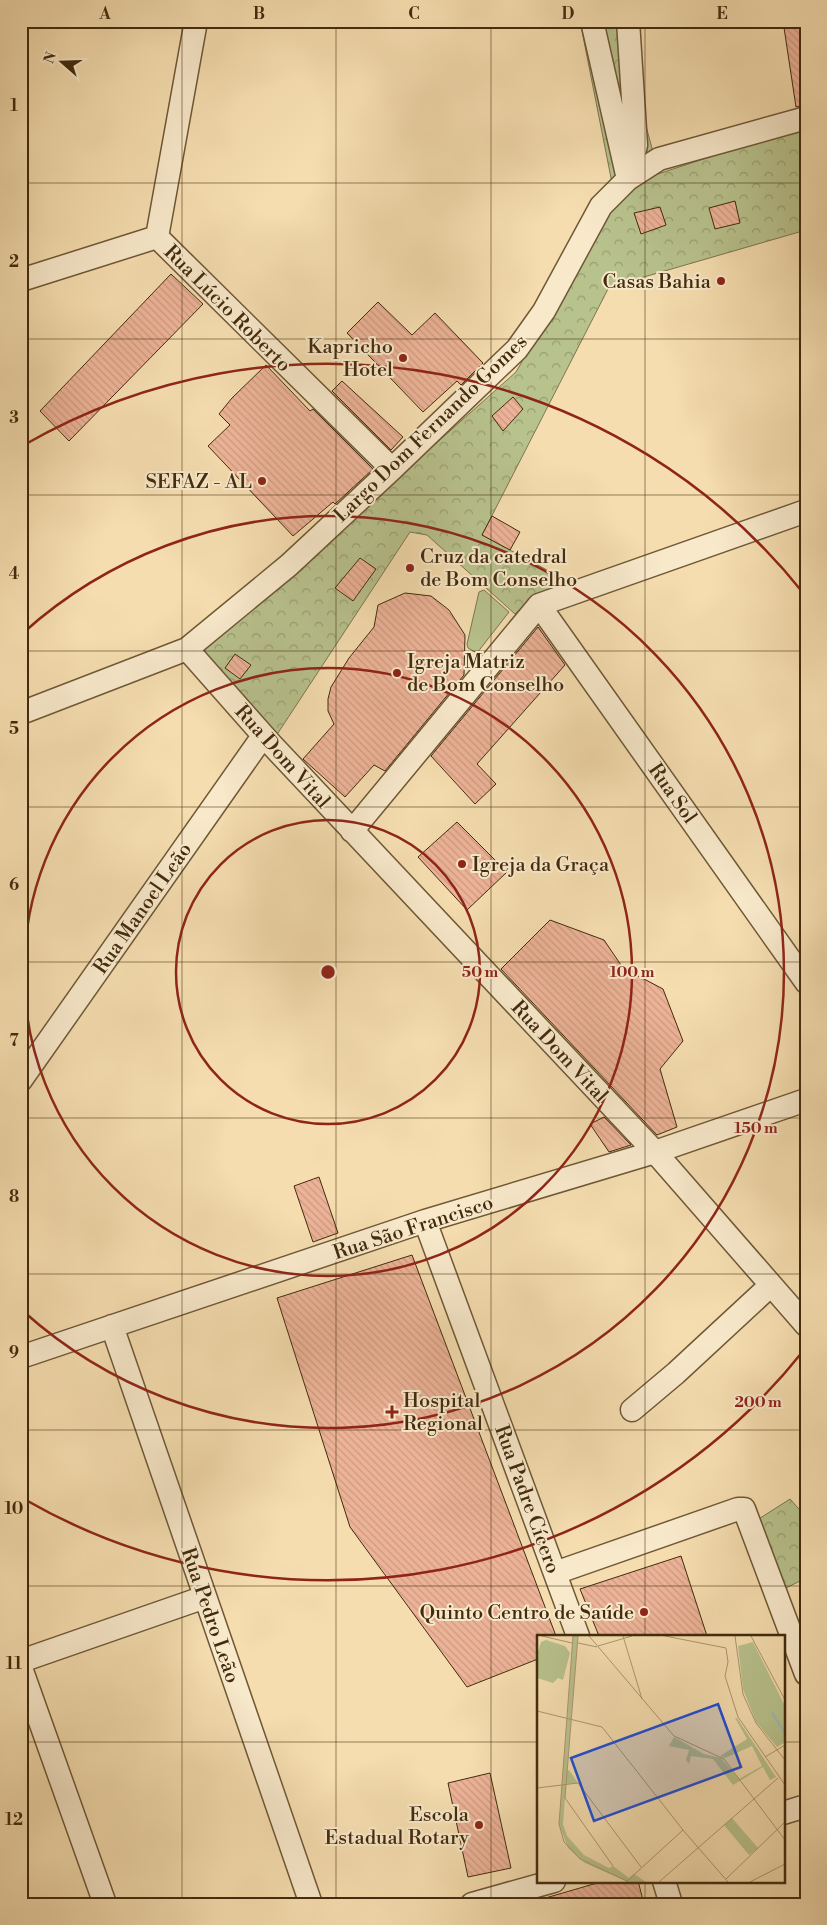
<svg xmlns="http://www.w3.org/2000/svg" width="827" height="1925" viewBox="0 0 827 1925" font-family="'Libre Bodoni',serif">
<style>
.green{fill:#b8c28d;stroke:#7d764e}
.park{fill:url(#park-crowns);stroke:#7d764e}
.building{fill:url(#building-back-hatch);stroke:#422b0e}
.lines{fill:none;stroke-linecap:round;stroke-linejoin:round}
.minor-casing{stroke:#6f5836;stroke-width:25}
.minor{stroke:#f8e9cb;stroke-width:22}
.grid{fill:none;stroke:#422b0e;stroke-width:1;stroke-opacity:0.55}
.ring{fill:none;stroke:#8f2418;stroke-width:2.5}
.poi-dot{fill:#8f2418;stroke:#f8e9cb;stroke-width:2}
.labels{text-anchor:middle;stroke-width:4;stroke-linejoin:round;paint-order:stroke}
.poi-label{font-size:20px;fill:#422b0e;stroke:#f8e9cb;text-anchor:end}
.street-label{font-size:20px;fill:#422b0e;stroke:#f8e9cb}
.inset-river{fill:none;stroke:#9fbab4;stroke-width:2.5}
.inset-road{fill:none;stroke:#ad966f;stroke-width:1}
.view{fill:#1d4ed8;fill-opacity:0.15;stroke:#1d4ed8;stroke-width:2.5}
.inset-edge{fill:none;stroke:#422b0e;stroke-width:2.5}
.centre{fill:#8f2418;stroke:#f8e9cb;stroke-width:2.5}
.ring-label{font-size:15px;text-anchor:middle;font-weight:bold;fill:#8f2418;stroke:#f8e9cb;stroke-width:4;stroke-linejoin:round;paint-order:stroke}
.neatline{fill:none;stroke:#422b0e;stroke-width:2}
.grid-label{font-size:16px;text-anchor:middle;font-weight:bold;fill:#422b0e}
</style>
<defs>
<pattern id="park-crowns" width="20" height="18" patternUnits="userSpaceOnUse" patternTransform="scale(1.25)"><rect width="20" height="18" fill="#b8c28d"/><path d="M2 6a3 3 0 1 1 6 0M12 15a3 3 0 1 1 6 0" fill="none" stroke="#979e72"/></pattern>
<pattern id="building-back-hatch" width="6" height="6" patternUnits="userSpaceOnUse" patternTransform="scale(1.25)"><rect width="6" height="6" fill="#edb398"/><path d="M-1 5l2 2M0 0l6 6M5-1l2 2" fill="none" stroke="#cc9a82"/></pattern>
</defs>
<rect width="100%" height="100%" fill="#f5ddaf"/>
<filter id="stains"><feTurbulence type="fractalNoise" baseFrequency=".004" numOctaves="4"/><feColorMatrix values="0 0 0 0 .2 0 0 0 0 .09 0 0 0 0 .02 0 0 0 .5 -.17"/></filter>
<radialGradient id="worn" r=".72"><stop offset=".6" stop-color="#630" stop-opacity="0"/><stop offset="1" stop-color="#630" stop-opacity=".3"/></radialGradient>
<path class="green" d="M 484,590 L 509,612 L 477,653 L 468,648 L 467,644 L 479,592 Z"/>
<path class="park" d="M 580,21 L 640,21 L 637,93 L 653,152 L 614,193 Z
M 806,125 L 806,230 L 630,281 L 608,289 L 482,535 L 573,584 L 531,598 L 515,614 L 427,535 L 410,532 L 276,736 L 200,650 L 266,595 L 516,372 L 611,209 L 632,188 L 655,175 Z
M 790,1499 L 806,1517 L 806,1578 L 784,1589 L 754,1522 Z"/>
<path class="building" d="M 783,21 L 806,21 L 806,105 L 796,107 Z
M 735,201 L 740,223 L 715,229 L 709,208 Z
M 660,207 L 666,225 L 641,234 L 634,213 Z
M 171,274 L 203,304 L 69,441 L 40,411 Z
M 378,302 L 412,335 L 435,313 L 483,363 L 461,385 L 457,381 L 423,412 L 347,333 Z
M 266,365 L 310,411 L 313,409 L 373,469 L 335,504 L 333,502 L 293,536 L 208,446 L 230,425 L 219,414 L 232,398 Z
M 342,381 L 403,437 L 391,450 L 332,391 Z
M 513,397 L 523,409 L 503,431 L 492,416 Z
M 492,516 L 520,532 L 510,550 L 482,535 Z
M 360,558 L 376,569 L 353,601 L 335,588 Z
M 405,593 L 431,596 L 449,610 L 465,635 L 464,675 L 385,771 L 374,765 L 345,797 L 303,759 L 334,724 L 328,711 L 328,699 L 331,687 L 349,658 L 374,627 L 378,605 Z
M 538,627 L 565,665 L 477,764 L 496,784 L 475,804 L 431,756 Z
M 235,654 L 251,665 L 240,679 L 225,668 Z
M 457,822 L 507,872 L 467,910 L 418,857 Z
M 550,920 L 604,940 L 623,968 L 663,989 L 683,1041 L 660,1069 L 677,1127 L 657,1135 L 501,969 Z
M 604,1117 L 631,1145 L 609,1152 L 590,1124 Z
M 319,1177 L 338,1233 L 313,1242 L 294,1186 Z
M 412,1255 L 556,1636 L 538,1636 L 538,1659 L 467,1687 L 350,1527 L 277,1298 Z
M 681,1556 L 707,1636 L 599,1636 L 580,1589 Z
M 490,1773 L 511,1868 L 468,1877 L 448,1783 Z
M 604,1881 L 638,1881 L 644,1904 L 542,1904 L 542,1899 Z"/>
<g class="lines">
<defs>
<path id="minor" d="M 592,21 L 628,179
M 628,21 L 636,145 L 630,171
M 157,237 L 392,469
M 157,237 L 196,21
M 21,280 L 157,237
M 539,605 L 806,982
M 187,649 L 271,744 L 655,1152 L 806,1325
M 21,713 L 187,649 L 289,565 L 392,469 L 517,349 L 544,311 L 601,206 L 628,179 L 659,159 L 806,118
M 352,831 L 539,605 L 806,511
M 21,1080 L 263,736
M 425,1221 L 578,1636
M 112,1326 L 311,1904
M 21,1357 L 425,1221 L 655,1152 L 806,1100
M 632,1410 L 676,1373 L 771,1285
M 555,1573 L 738,1509 L 744,1509 L 806,1674
M 21,1661 L 205,1597
M 21,1668 L 105,1904
M 783,1813 L 806,1806
M 664,1881 L 671,1904
M 472,1904 L 554,1881"/>
</defs>
<use href="#minor" class="minor-casing"/>
<use href="#minor" class="minor"/>
</g>
<path class="grid" d="M 182,21 L 182,1904M 336,21 L 336,1904M 491,21 L 491,1904M 645,21 L 645,1636M 21,183 L 806,183M 21,339 L 806,339M 21,495 L 806,495M 21,651 L 806,651M 21,807 L 806,807M 21,962 L 806,962M 21,1118 L 806,1118M 21,1274 L 806,1274M 21,1430 L 806,1430M 21,1586 L 806,1586M 21,1742 L 538,1742M 783,1742 L 806,1742M 645,1881 L 645,1904"/>
<g class="ring">
<circle cx="328" cy="972" r="152"/>
<circle cx="328" cy="972" r="304"/>
<path d="M23 633A456 456 0 1 1 23 1311"/>
<path d="M804 1350A608 608 0 0 1 24 1499M24 445A608 608 0 0 1 804 594"/>
</g>
<g class="poi-dot">
<circle cx="721" cy="281" r="5"/>
<circle cx="403" cy="358" r="5"/>
<circle cx="262" cy="481" r="5"/>
<circle cx="410" cy="568" r="5"/>
<circle cx="397" cy="673" r="5"/>
<circle cx="462" cy="864" r="5"/>
<path d="M389.5 1404.5h5v5h5v5h-5v5h-5v-5h-5v-5h5z"/>
<circle cx="644" cy="1612" r="5"/>
<circle cx="479" cy="1825" r="5"/>
</g>
<g class="labels">
<g class="poi-label">
<text x="711" y="288">Casas Bahia</text>
<text x="393" y="353">Kapricho<tspan x="393" dy="23">Hotel</tspan></text>
<text x="252" y="488">SEFAZ - AL</text>
<text x="420" y="563" text-anchor="start">Cruz da catedral<tspan x="420" dy="23">de Bom Conselho</tspan></text>
<text x="407" y="668" text-anchor="start">Igreja Matriz<tspan x="407" dy="23">de Bom Conselho</tspan></text>
<text x="472" y="871" text-anchor="start">Igreja da Graça</text>
<text x="403" y="1407" text-anchor="start">Hospital<tspan x="403" dy="23">Regional</tspan></text>
<text x="634" y="1619">Quinto Centro de Saúde</text>
<text x="469" y="1821">Escola<tspan x="469" dy="23">Estadual Rotary</tspan></text>
</g>
<g class="street-label">
<text transform="translate(228 308) rotate(45)" y="7">Rua Lúcio Roberto</text>
<text transform="translate(430 428) rotate(-44)" y="7">Largo Dom Fernando Gomes</text>
<text transform="translate(283 756) rotate(48)" y="7">Rua Dom Vital</text>
<text transform="translate(673 793) rotate(55)" y="7">Rua Sol</text>
<text transform="translate(142 908) rotate(-55)" y="7">Rua Manoel Leão</text>
<text transform="translate(560 1051) rotate(47)" y="7">Rua Dom Vital</text>
<text transform="translate(413 1227) rotate(-18)" y="7">Rua São Francisco</text>
<text transform="translate(528 1499) rotate(70)" y="7">Rua Padre Cícero</text>
<text transform="translate(211 1615) rotate(71)" y="7">Rua Pedro Leão</text>
</g>
</g>
<g transform="translate(537 1635)">
<rect width="248" height="248" fill="#f5ddaf"/>
<path d="M 9,5 L 28,11 L 33,18 L 26,45 L 21,43 L 16,48 L 0,43 L 0,20 L 4,7 Z" fill="#b8c28d"/>
<path d="M 36,1 L 41,1 L 30,137 L 32,135 L 41,148 L 29,149 L 26,189 L 30,201 L 47,220 L 72,233 L 76,231 L 92,243 L 97,239 L 109,247 L 91,247 L 48,228 L 31,213 L 22,189 ZM 216,7 L 247,69 L 247,108 L 240,112 L 219,87 L 206,54 L 201,11 ZM 198,83 L 200,83 L 239,142 L 233,145 L 226,132 L 196,150 L 176,124 L 154,121 L 152,129 L 149,125 L 152,115 L 132,111 L 137,102 L 167,119 L 184,123 L 202,144 L 225,131 L 215,111 L 188,123 L 183,121 L 210,104 ZM 195,183 L 221,213 L 212,220 L 187,190 Z" fill="#b8c28d"/>
<path class="inset-river" d="M 235,78 L 248,98"/>
<path class="inset-road" d="M 5,1 L 35,8M 36,1 L 22,189 L 27,207 L 43,224 L 90,246M 41,1 L 28,163 L 76,231M 52,1 L 137,101 L 187,124 L 248,205M 86,1 L 105,64M 128,1 L 189,13 L 191,27 L 188,41 L 201,82 L 248,150M 198,1 L 206,59 L 219,88 L 248,125M 214,1 L 248,65M 41,8 L 60,12M 61,11 L 95,1M 0,76 L 65,92 L 146,195M 228,122 L 248,110M 0,153 L 41,148 L 104,232M 189,244 L 248,187M 89,247 L 146,195 L 191,247M 122,247 L 241,143M 213,247 L 248,229"/>
<path class="view" d="M 181,69 L 204,132 L 57,186 L 34,123 Z"/>
<rect width="248" height="248" class="inset-edge"/>
</g>
<circle cx="328" cy="972" r="8" class="centre"/>
<g class="ring-label">
<text x="480" y="977">50 m</text>
<text x="632" y="977">100 m</text>
<text x="756" y="1133">150 m</text>
<text x="758" y="1407">200 m</text>
</g>
<rect width="827" height="1925" fill="none" stroke="#f5ddaf" stroke-width="55"/>
<g transform="translate(62 62) rotate(290)" stroke="#f8e9cb" stroke-width="4" paint-order="stroke">
<path d="M0-4L9 19L0 12L-9 19Z" fill="#422b0e"/>
<text y="-8" font-size="14" font-weight="bold" text-anchor="middle" fill="#422b0e">N</text>
</g>
<rect x="28" y="28" width="772" height="1870" class="neatline"/>
<g class="grid-label">
<text x="105" y="19">A</text>
<text x="259" y="19">B</text>
<text x="414" y="19">C</text>
<text x="568" y="19">D</text>
<text x="722" y="19">E</text>
<text x="14" y="111">1</text>
<text x="14" y="267">2</text>
<text x="14" y="423">3</text>
<text x="14" y="579">4</text>
<text x="14" y="734">5</text>
<text x="14" y="890">6</text>
<text x="14" y="1046">7</text>
<text x="14" y="1202">8</text>
<text x="14" y="1358">9</text>
<text x="14" y="1514">10</text>
<text x="14" y="1669">11</text>
<text x="14" y="1825">12</text>
</g>
<rect width="100%" height="100%" filter="url(#stains)"/>
<rect width="100%" height="100%" fill="url(#worn)"/>
</svg>
